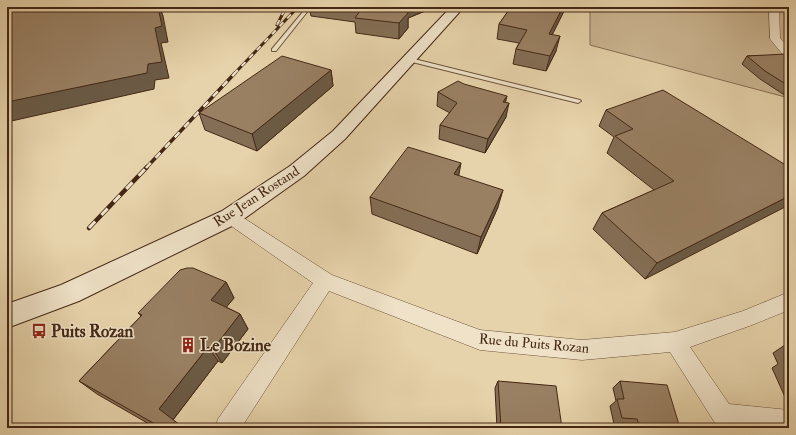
<svg xmlns="http://www.w3.org/2000/svg" width="796" height="435" viewBox="0 0 796 435" font-family="'IM FELL Double Pica',serif">
<style>
.green{fill:#cbb692;stroke:#886e54}
.lines{fill:none;stroke-linecap:round;stroke-linejoin:round}
.service-casing{stroke:#6d523a;stroke-width:2}
.minor-casing{stroke:#6d523a;stroke-width:1}
.secondary-casing{stroke:#442715;stroke-width:2}
.service{fill:#efe2c8;fill-rule:evenodd}
.minor{fill:#efe2c8;fill-rule:evenodd}
.secondary{fill:#efe2c8;fill-rule:evenodd}
.rail-far2-casing{stroke:#442715;stroke-width:3}
.rail-far1-casing{stroke:#442715;stroke-width:3.5}
.rail-casing{stroke:#442715;stroke-width:4.5}
.rail-far2{stroke:#efe2c8;stroke-width:2;stroke-dasharray:5.5;stroke-linecap:butt}
.rail-far1{stroke:#efe2c8;stroke-width:2.5;stroke-dasharray:7;stroke-linecap:butt}
.rail{stroke:#efe2c8;stroke-width:3;stroke-dasharray:9;stroke-linecap:butt}
.wall{fill:#846e55;stroke:#442715}
.shaded-wall{fill:#6b5a45;stroke:#442715}
.building{fill:#998063;stroke:#442715}
.labels{text-anchor:middle;stroke-width:3;stroke-linejoin:round;paint-order:stroke}
.street-label{font-size:14px;fill:#442715;stroke:#efe2c8}
.near-poi-label{font-size:17px;font-weight:bold;fill:#442715;stroke:#efe2c8;text-anchor:start}
</style>
<rect width="100%" height="100%" fill="#e7d3ab"/>
<filter id="stains"><feTurbulence type="fractalNoise" baseFrequency=".005" numOctaves="4"/><feColorMatrix values="0 0 0 0 .2 0 0 0 0 .09 0 0 0 0 .02 0 0 0 .5 -.17"/></filter>
<radialGradient id="worn" r=".72"><stop offset=".6" stop-color="#630" stop-opacity="0"/><stop offset="1" stop-color="#630" stop-opacity=".3"/></radialGradient>
<path class="green" d="M 590,7 L 789,7 L 789,98 L 590,45 Z"/>
<g class="lines">
<defs>
<path id="service" d="M 307,7 L 311,7 L 276,51 L 272,51 L 272,49 Z
M 410,58 L 580,100 L 581,101 L 578,103 L 408,61 L 408,59 Z"/>
<path id="minor" d="M 769,7 L 779,7 L 780,38 L 789,48 L 789,58 L 785,57 L 770,39 Z
M 230,211 L 236,213 L 332,275 L 480,330 L 582,340 L 675,332 L 743,311 L 789,292 L 789,310 L 752,325 L 690,347 L 729,404 L 789,410 L 789,428 C 765,428 737,433 715,423 L 670,352 L 582,360 L 480,350 L 329,291 L 241,428 L 215,428 L 218,419 L 313,283 L 224,221 L 222,217 L 224,213 Z"/>
<path id="secondary" d="M 451,7 L 464,7 L 345,139 L 304,176 L 238,223 L 79,301 L 7,328 L 7,304 L 61,285 L 222,211 L 290,166 L 333,131 Z"/>
</defs>
<use href="#service" class="service-casing"/>
<use href="#minor" class="minor-casing"/>
<use href="#secondary" class="secondary-casing"/>
<use href="#service" class="service"/>
<use href="#minor" class="minor"/>
<use href="#secondary" class="secondary"/>
<defs>
<path id="rail-far2" d="M 277,25 L 284,11
M 234,74 L 298,7"/>
<path id="rail-far1" d="M 146,168 L 235,73"/>
<path id="rail" d="M 89,228 L 147,167"/>
</defs>
<use href="#rail-far2" class="rail-far2-casing"/>
<use href="#rail-far1" class="rail-far1-casing"/>
<use href="#rail" class="rail-casing"/>
<use href="#rail-far2" class="rail-far2"/>
<use href="#rail-far1" class="rail-far1"/>
<use href="#rail" class="rail"/>
</g>
<path class="wall" d="M 309,7 L 435,7 L 408,18 L 408,28 L 399,39 L 356,33 L 355,22 L 311,16 Z
M 511,7 L 566,7 L 552,35 L 556,51 L 546,71 L 513,64 L 516,49 L 519,43 L 497,39 L 499,24 Z
M 679,7 L 701,7 L 700,9 Z
M 789,55 L 789,98 L 760,79 L 742,64 L 747,56 Z
M 331,70 L 333,86 L 257,151 L 205,130 L 199,113 Z
M 438,92 L 506,102 L 506,117 L 485,153 L 439,139 L 440,125 L 450,113 L 437,106 Z
M 606,110 L 789,167 L 645,279 L 593,229 L 602,213 L 654,190 L 607,153 L 614,137 L 599,126 Z
M 459,176 L 498,207 L 477,254 L 372,214 L 370,197 Z
M 226,282 L 234,298 L 226,307 L 240,314 L 248,329 L 222,363 L 218,361 L 173,420 L 184,428 L 156,428 L 97,394 L 79,381 L 141,316 L 138,313 Z
M 785,345 L 789,345 L 789,406 L 772,368 L 778,364 L 773,353 Z
M 498,381 L 562,428 L 497,428 L 495,388 Z
M 620,381 L 680,428 L 630,428 L 629,426 L 614,424 L 610,406 L 616,401 L 613,388 Z"/>
<path class="shaded-wall" d="M 158,7 L 160,7 L 163,16 L 168,42 L 161,43 L 169,78 L 155,80 L 154,89 L 7,122 L 7,102 L 148,64 Z
M 405,7 L 435,7 L 408,18 L 408,28 L 399,39 L 399,23 Z
M 563,7 L 566,7 L 545,49 L 549,34 Z
M 560,36 L 556,51 L 546,71 L 550,56 Z
M 331,70 L 333,86 L 257,151 L 252,134 Z
M 507,96 L 504,109 L 503,102 Z
M 509,103 L 506,117 L 485,153 L 488,139 Z
M 461,163 L 458,180 L 454,174 Z
M 503,190 L 498,207 L 477,254 L 481,237 Z
M 789,196 L 789,205 L 645,279 L 657,263 Z
M 226,282 L 234,298 L 220,315 L 211,300 Z
M 240,314 L 248,329 L 222,363 L 213,349 Z
M 208,347 L 218,361 L 172,421 L 159,409 Z"/>
<path class="building" d="M 7,7 L 158,7 L 162,26 L 155,28 L 162,62 L 148,64 L 147,73 L 7,102 Z
M 355,7 L 406,7 L 408,13 L 399,23 L 355,18 L 362,8 Z
M 511,7 L 563,7 L 549,34 L 560,36 L 550,56 L 516,49 L 527,30 L 499,24 Z
M 786,54 L 789,55 L 789,86 L 765,71 L 747,56 Z
M 282,56 L 331,70 L 252,134 L 199,113 Z
M 458,81 L 464,84 L 507,96 L 503,102 L 509,103 L 488,139 L 440,125 L 457,103 L 438,92 Z
M 663,90 L 789,167 L 789,196 L 657,263 L 602,213 L 674,181 L 615,136 L 633,129 L 606,110 Z
M 408,147 L 461,163 L 454,174 L 503,190 L 481,237 L 370,197 Z
M 187,268 L 193,268 L 226,282 L 211,300 L 240,314 L 213,349 L 208,347 L 159,409 L 184,428 L 162,428 L 79,381 L 142,315 L 138,313 L 180,270 Z
M 785,345 L 789,345 L 789,353 Z
M 784,360 L 789,360 L 789,370 Z
M 498,381 L 556,386 L 562,428 L 501,428 Z
M 620,381 L 667,385 L 680,428 L 640,428 L 637,419 L 622,418 L 617,399 L 624,399 Z"/>
<defs>
<symbol id="bus-bare" viewBox="-9 -9 18 18"><path d="M-5-6H5V4H4V6H2V4H-2V6H-4V4H-5ZM-3.5-4V0h7V-4ZM-3.5 1.2v1.5H-2V1.2ZM2 1.2v1.5H3.5V1.2Z" fill="#8f2418" stroke="#efe2c8" stroke-width="2.5" paint-order="stroke"/></symbol>
<symbol id="building-bare" viewBox="-9 -9 18 18"><path d="M-4-6H4V6H1V3H-1V6H-4ZM-2.5-4.3h1.7v1.8h-1.7ZM.8-4.3h1.7v1.8H.8ZM-2.5-1h1.7V.8h-1.7ZM.8-1h1.7V.8H.8Z" fill="#8f2418" stroke="#efe2c8" stroke-width="2.5" paint-order="stroke"/></symbol>
</defs>
<g fill-rule="evenodd">
<use href="#bus-bare" x="28" y="320" width="22" height="22"/>
<use href="#building-bare" x="177" y="334" width="22" height="22"/>
</g>
<g class="labels">
<g class="street-label">
<text transform="translate(256 196) rotate(-33)" y="5">Rue Jean Rostand</text>
<text transform="translate(534 343) rotate(5)" y="5">Rue du Puits Rozan</text>
</g>
<g class="near-poi-label">
<text x="51" y="337">Puits Rozan</text>
<text x="200" y="351">Le Bozine</text>
</g>
</g>
<rect width="796" height="435" fill="none" stroke="#e7d3ab" stroke-width="24"/>
<rect x="8" y="8" width="780" height="419" fill="none" stroke="#442715" stroke-width="2"/>
<rect x="12" y="12" width="772" height="411" fill="none" stroke="#442715"/>
<rect width="100%" height="100%" filter="url(#stains)"/>
<rect width="100%" height="100%" fill="url(#worn)"/>
</svg>
